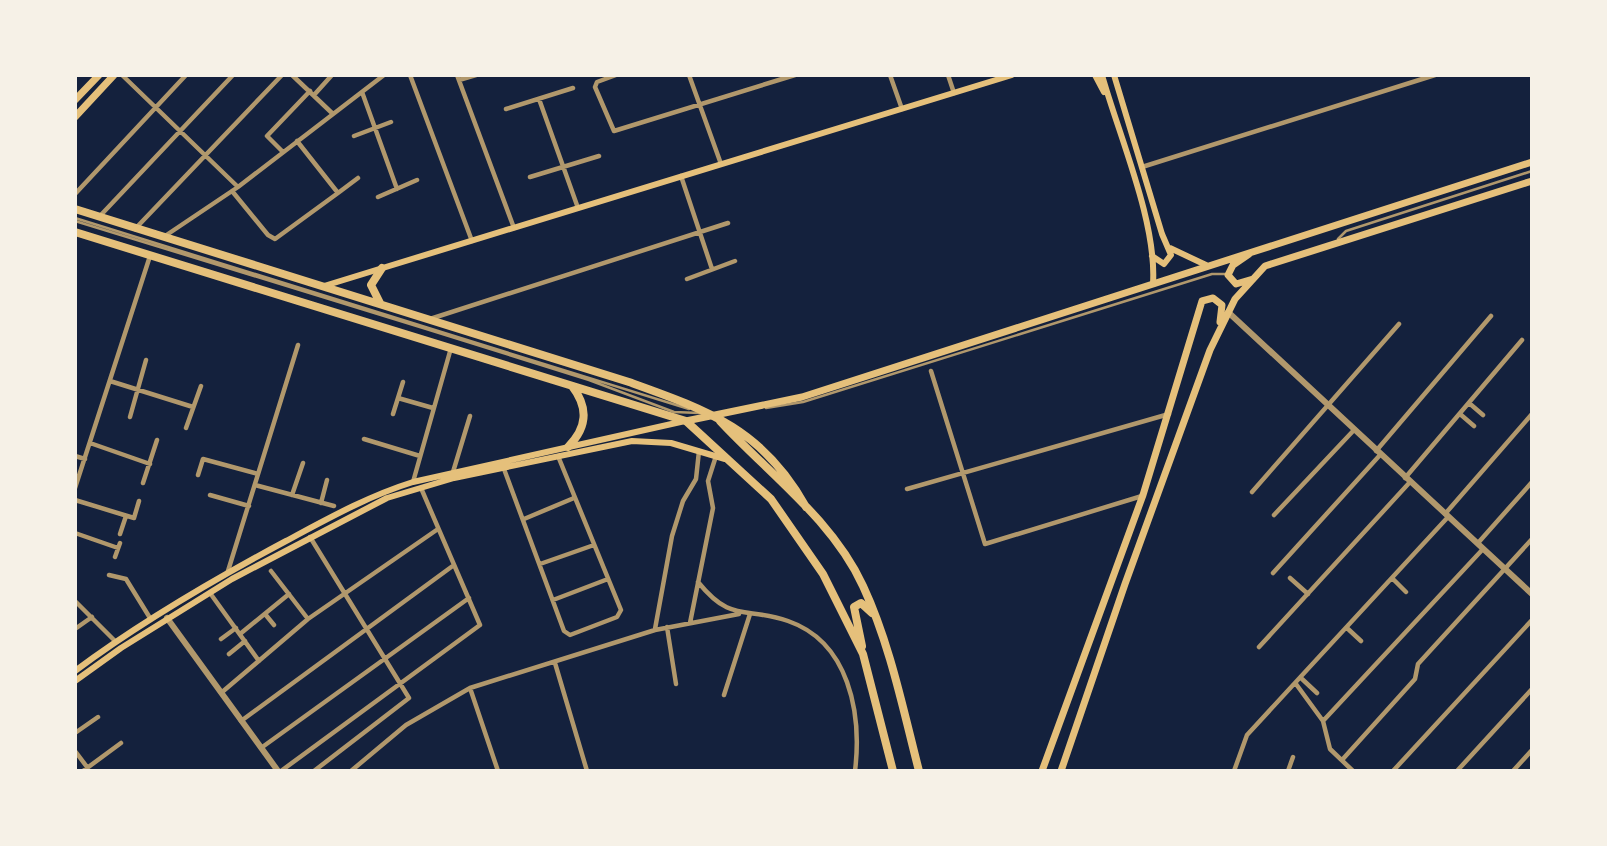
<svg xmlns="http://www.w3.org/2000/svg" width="1607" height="846" viewBox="0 0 1607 846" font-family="'PT Sans',sans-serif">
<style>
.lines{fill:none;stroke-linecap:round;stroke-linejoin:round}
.service{stroke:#b1986c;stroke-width:2.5}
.minor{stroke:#b1986c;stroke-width:4.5}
.tertiary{stroke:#b1986c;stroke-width:6}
.secondary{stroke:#e5c07b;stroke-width:6}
.primary{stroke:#e5c07b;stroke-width:7}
.trunk{stroke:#e5c07b;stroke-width:8}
</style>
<rect width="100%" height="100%" fill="#14213d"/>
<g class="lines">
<path class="service" d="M 75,218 L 689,409
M 75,221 L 423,328 L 589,380 L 674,412 L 700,413
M 1338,239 L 1346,231 L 1532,171
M 766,408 L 803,402 L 1212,274 L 1225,274"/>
<path class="minor" d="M 122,75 L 238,187
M 292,75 L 333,114
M 410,75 L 472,241
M 457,75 L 514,228
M 616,75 L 597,82 L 595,87 L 614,131 L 795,75
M 689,75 L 721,164
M 890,75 L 902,109
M 948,75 L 954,93
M 459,80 L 476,75
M 362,92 L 397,189
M 314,95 L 332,75
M 539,99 L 578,208
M 506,109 L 573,88
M 354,136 L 391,122
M 283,152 L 267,136 L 310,91
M 1142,167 L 1435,75
M 681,176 L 712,269
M 530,177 L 599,156
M 232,191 L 268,235 L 275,239 L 338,193 L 297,141
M 338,193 L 358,178
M 75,194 L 186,75
M 378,197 L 417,180
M 99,217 L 233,75
M 135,229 L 282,75
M 165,236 L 238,187 L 384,75
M 687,279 L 735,261
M 430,319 L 728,223
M 931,371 L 985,544 L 1142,496
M 110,381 L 193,407
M 398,398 L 433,408
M 1469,403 L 1483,415
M 393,414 L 403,382
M 1460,414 L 1474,426
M 130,417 L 146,360
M 186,428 L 201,386
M 364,439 L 420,456
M 90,443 L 150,464
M 1376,451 L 1491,316
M 75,456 L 85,459
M 504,469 L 564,631 L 570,635 L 617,617 L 621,610 L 558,456
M 453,472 L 470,416
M 198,475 L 203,459 L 258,474
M 1405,478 L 1522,340
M 413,482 L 451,348
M 143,483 L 157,440
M 255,485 L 334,506
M 75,488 L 150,256
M 907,489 L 1169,414
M 1252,492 L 1399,324
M 210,495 L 249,506
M 292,495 L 303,463
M 75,500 L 134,518 L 139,501
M 321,503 L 327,480
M 1445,514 L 1532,414
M 1274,515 L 1354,430
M 524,519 L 574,498
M 75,533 L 118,548
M 120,534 L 126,516
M 310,537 L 409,698 L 314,771
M 1478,543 L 1532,482
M 115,557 L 120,543
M 540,564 L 594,545
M 228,571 L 298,345
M 271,571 L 308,619
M 1273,573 L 1380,455
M 109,575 L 126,579 L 150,618
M 1290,578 L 1308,594
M 1392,578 L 1406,592
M 698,582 C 732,624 745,606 788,621 C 849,642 862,713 855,771
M 210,593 L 259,661
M 553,600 L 608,579
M 75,601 L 115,641
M 265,614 L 274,625
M 690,623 L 713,508 L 708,481 L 716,456
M 667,627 L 676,684
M 1347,628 L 1361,641
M 75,629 L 92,617
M 655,629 L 672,536 L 683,501 L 696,479 L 699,451
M 240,634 L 289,594
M 221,639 L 236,628
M 1259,647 L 1410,482
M 229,654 L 245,641
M 555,663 L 587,771
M 1301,678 L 1317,693
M 1296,684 L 1323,721 L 1330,749 L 1353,771
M 470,688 L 498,771
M 221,693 L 308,619 L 438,529
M 724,695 L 750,614
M 241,721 L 454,565
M 1323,721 L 1483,549
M 75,733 L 98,717
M 261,748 L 469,598
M 75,751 L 90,771
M 1342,760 L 1415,679 L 1418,664 L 1532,539
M 83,771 L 121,743
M 281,771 L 480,625 L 421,488
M 351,771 L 406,725 L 470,688 L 655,630 L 739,614
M 1234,771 L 1247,735 L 1448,517
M 1288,771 L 1293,757
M 1393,771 L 1532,620
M 1457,771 L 1532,689
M 1513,771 L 1532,750"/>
<path class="tertiary" d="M 1228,312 L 1532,594
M 167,618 L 278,771"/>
<path class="secondary" d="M 1095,75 L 1104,92
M 1102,75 C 1119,136 1157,222 1153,284
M 1114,75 L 1162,234 L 1171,255 L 1164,264 L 1152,256
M 1170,248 L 1206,265
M 324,286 L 1012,75
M 75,671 C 142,621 213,580 286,541 C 327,519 368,496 413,482 L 685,421
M 75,681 L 121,648 L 232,579 L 387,498 L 454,478 L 632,441 L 671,443 L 725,459"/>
<path class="primary" d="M 75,100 L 99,75
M 75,117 L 114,75
M 1249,254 L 1233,265 L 1228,275 L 1236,284 L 1253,279
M 686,421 L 802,397 L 1532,162
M 1042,771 L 1143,495 L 1202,301 L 1213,298 L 1222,305 L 1220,322
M 1061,771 L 1125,584 L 1210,350 L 1235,299 L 1265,266 L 1532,181"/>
<path class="trunk" d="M 75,209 L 629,382 C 707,410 763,429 806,507
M 75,232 L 686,421 L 771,499 L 823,574 L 863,654 L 893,771
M 380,303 L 371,285 L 382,268
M 720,421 C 768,473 832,519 863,586 C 890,644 903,709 919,771
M 568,447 C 587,428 589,408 572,386
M 862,646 L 854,607 L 861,603 L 872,613"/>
</g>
<rect width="1607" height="846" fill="none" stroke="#f6f1e7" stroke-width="154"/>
</svg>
